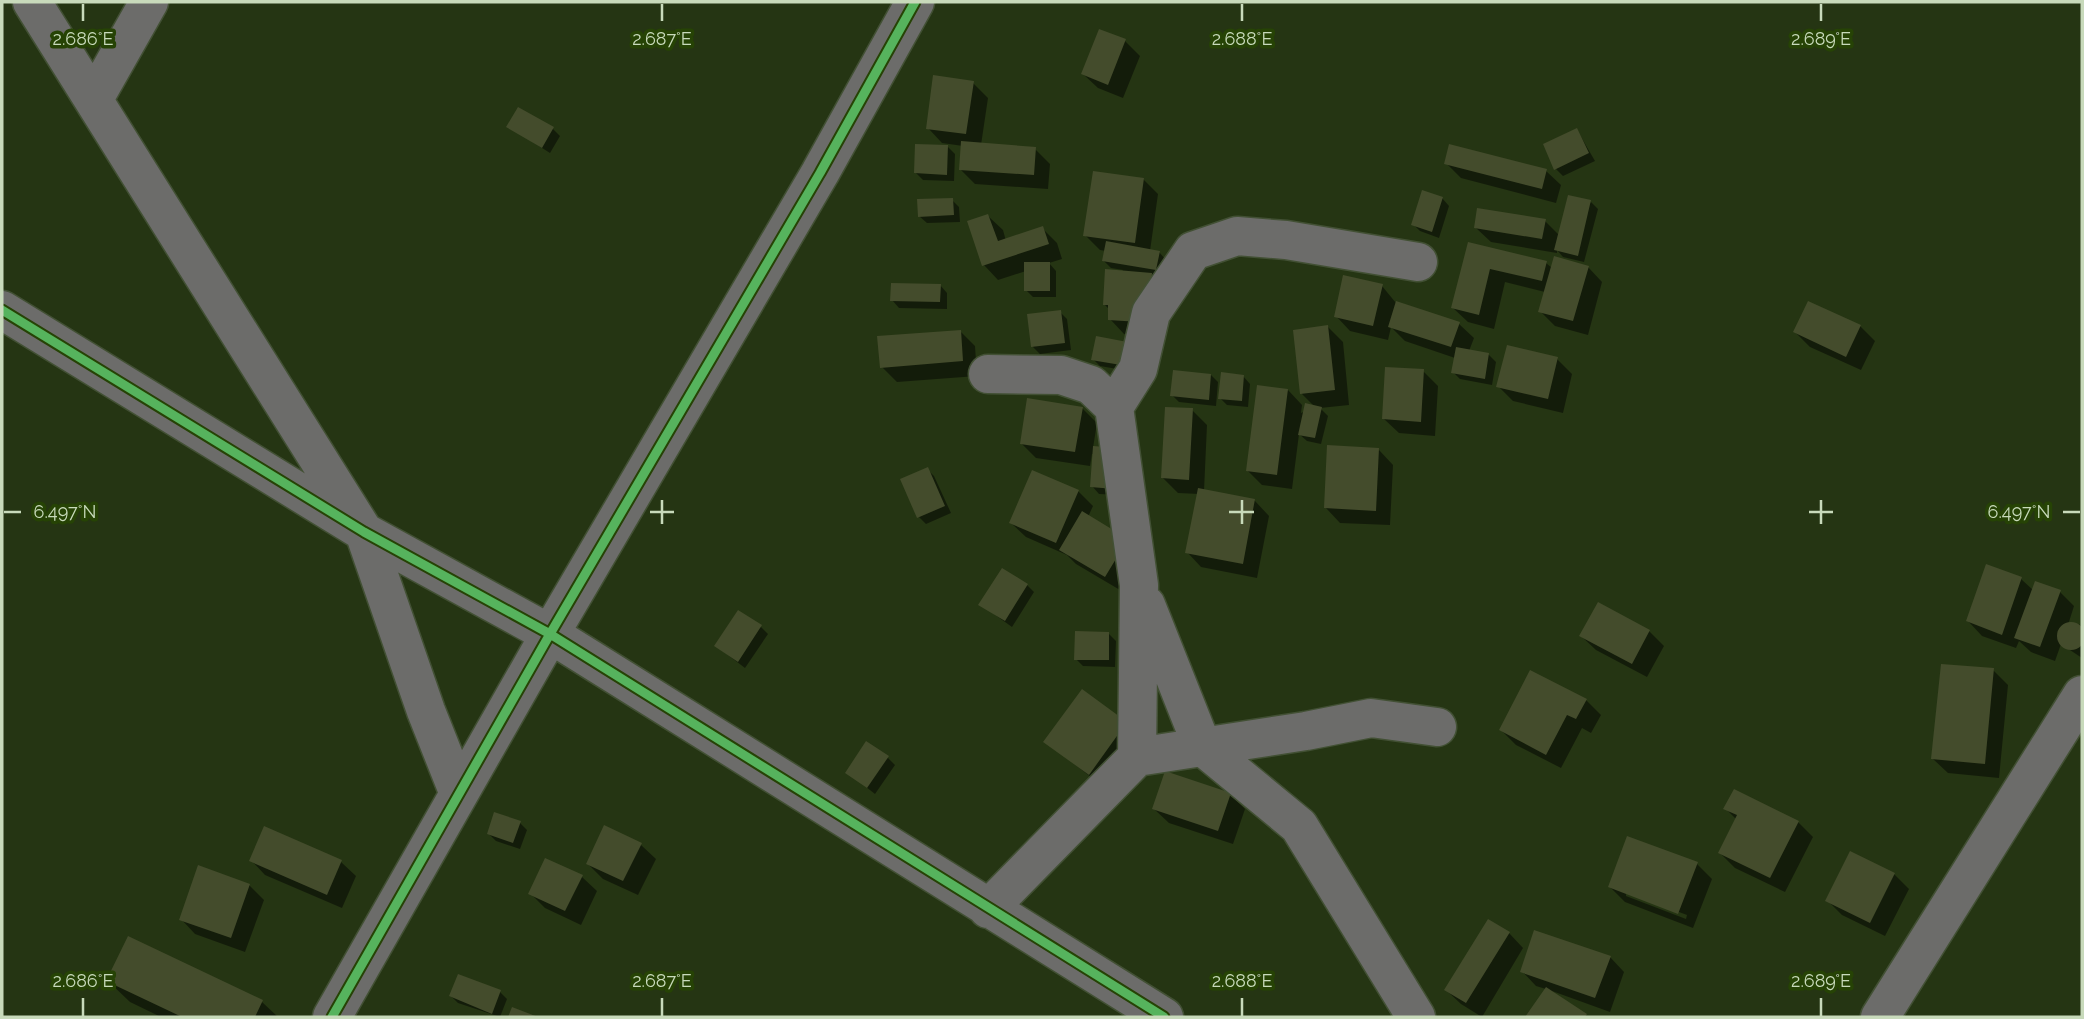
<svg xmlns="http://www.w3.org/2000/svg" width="2084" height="1019" viewBox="0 0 2084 1019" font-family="Raleway,sans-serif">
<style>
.shadow{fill:#0007;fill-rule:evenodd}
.building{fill:#444c2c}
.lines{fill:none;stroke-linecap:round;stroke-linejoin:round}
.minor-casing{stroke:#425034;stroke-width:41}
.minor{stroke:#6c6c6a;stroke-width:38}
.cycleway-casing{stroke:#264305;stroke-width:13}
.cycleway{stroke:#56b35d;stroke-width:9}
.ticks{fill:none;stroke:#c8dabb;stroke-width:2.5}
.ticks-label{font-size:18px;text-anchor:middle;fill:#c8dabb;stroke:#264305;stroke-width:7;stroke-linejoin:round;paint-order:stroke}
</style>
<rect width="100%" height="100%" fill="#253513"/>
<path class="shadow" d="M 1125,41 L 1140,56 L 1123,98 L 1098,88 L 1083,74 Z
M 973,83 L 988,98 L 981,145 L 1035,149 L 1050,164 L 1048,189 L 975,184 L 961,170 L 963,146 L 942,143 L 928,128 Z
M 509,127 L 553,129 L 560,136 L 550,153 Z
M 1577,130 L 1595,161 L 1563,176 L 1556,169 Z
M 948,147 L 955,154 L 954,181 L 923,180 L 915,172 Z
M 1446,163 L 1546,171 L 1561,185 L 1556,203 L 1461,178 Z
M 1143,179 L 1158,194 L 1150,251 L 1159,252 L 1166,260 L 1163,277 L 1152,275 L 1166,289 L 1154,336 L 1124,334 L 1110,319 L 1110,310 L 1105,305 L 1123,270 L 1111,268 L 1104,261 L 1106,251 L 1100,250 L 1085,235 Z
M 1442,198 L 1449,206 L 1439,238 L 1420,231 L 1413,224 Z
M 952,200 L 959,207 L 960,222 L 927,223 L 919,216 Z
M 1591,202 L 1598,209 L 1584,262 L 1563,257 L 1557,250 L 1557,253 L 1491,242 L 1476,228 L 1545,221 L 1560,236 Z
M 988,216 L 1003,230 L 1006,241 L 1042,228 L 1057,243 L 1062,259 L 1049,263 L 1056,271 L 1056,297 L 1033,297 L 1026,290 L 1026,271 L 998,280 L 984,265 Z
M 1469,244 L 1546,263 L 1552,268 L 1588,267 L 1602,282 L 1588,335 L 1555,326 L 1540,311 L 1545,292 L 1505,282 L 1494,329 L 1468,322 L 1453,308 Z
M 940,285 L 947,293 L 947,309 L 899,308 L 892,300 Z
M 1382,286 L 1396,303 L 1459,324 L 1474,338 L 1469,351 L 1489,355 L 1496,362 L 1492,385 L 1460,379 L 1453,372 L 1455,358 L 1405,341 L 1391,327 L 1388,340 L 1350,331 L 1336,316 Z
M 1060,312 L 1067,319 L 1071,350 L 1040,354 L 1033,347 Z
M 1860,326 L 1875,341 L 1861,370 L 1810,347 L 1795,332 Z
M 1328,327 L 1343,342 L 1349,405 L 1320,408 L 1328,416 L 1321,444 L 1307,441 L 1299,434 L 1292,489 L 1262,485 L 1247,470 L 1288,390 L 1302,405 L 1301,413 L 1315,407 L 1302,394 Z
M 960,331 L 975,346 L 977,376 L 897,382 L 882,367 Z
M 1097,339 L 1140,373 L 1100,366 L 1093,359 Z
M 1557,359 L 1572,374 L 1563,413 L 1513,401 L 1498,386 Z
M 1423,371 L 1438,386 L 1435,436 L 1399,433 L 1384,419 Z
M 1211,375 L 1218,382 L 1216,406 L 1179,402 L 1172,395 Z
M 1243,376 L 1250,384 L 1248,407 L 1227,405 L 1220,398 Z
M 1082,408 L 1097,423 L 1093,448 L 1117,449 L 1121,495 L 1099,494 L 1092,486 L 1094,454 L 1092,454 L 1090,466 L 1036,458 L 1022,444 Z
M 1192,410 L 1207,425 L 1204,491 L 1255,501 L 1269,516 L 1257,578 L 1201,567 L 1187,552 L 1199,494 L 1178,493 L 1163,478 Z
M 1379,450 L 1393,465 L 1390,525 L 1340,523 L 1326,508 Z
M 927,469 L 934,476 L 951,513 L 926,524 L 919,517 L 902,480 Z
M 1078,491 L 1093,506 L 1088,517 L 1142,555 L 1120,590 L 1076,564 L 1067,555 L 1026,537 L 1011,523 Z
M 1988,566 L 2021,579 L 2033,590 L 2060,592 L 2074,606 L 2068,625 L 2079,624 L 2082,627 L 2082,658 L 2061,644 L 2055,661 L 2031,652 L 2019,641 L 2016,648 L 1982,636 L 1968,621 Z
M 1027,585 L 1034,592 L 1012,627 L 980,604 Z
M 761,627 L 768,634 L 745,668 L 716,646 Z
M 1649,631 L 1664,646 L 1647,677 L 1596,650 L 1581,636 Z
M 1109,634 L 1116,641 L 1115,667 L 1083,666 L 1076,659 Z
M 1993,670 L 2008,685 L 1999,778 L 1948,773 L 1933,759 Z
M 1082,692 L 1141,738 L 1105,788 L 1046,742 Z
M 1586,700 L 1601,715 L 1591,733 L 1582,728 L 1561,768 L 1516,745 L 1501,730 Z
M 888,758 L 895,765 L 875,794 L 847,772 Z
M 1230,794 L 1245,809 L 1233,844 L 1169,823 L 1154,809 Z
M 1726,809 L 1798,822 L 1813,837 L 1785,892 L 1735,868 L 1720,853 L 1737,820 Z
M 520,823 L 527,830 L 520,849 L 496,841 L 489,834 Z
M 265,828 L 341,862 L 356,876 L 342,908 L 265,875 L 251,860 Z
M 641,845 L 656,859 L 638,895 L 603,879 L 588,864 Z
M 1697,864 L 1712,879 L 1693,928 L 1625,902 L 1610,887 ZM 1626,892 L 1687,915 L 1686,919 L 1626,896 Z
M 1894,874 L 1909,889 L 1885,936 L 1842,915 L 1827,900 Z
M 582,877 L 597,891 L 581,925 L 545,908 L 530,893 Z
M 249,885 L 264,900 L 245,952 L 195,934 L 181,919 Z
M 1509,933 L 1523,948 L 1482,1017 L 1461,1004 L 1446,990 Z
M 1610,957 L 1624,972 L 1610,1012 L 1552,991 L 1587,1017 L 1527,1017 L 1546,989 L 1536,986 L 1522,971 Z
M 108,981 L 262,1002 L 278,1017 L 161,1017 L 130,1002 Z
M 500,992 L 507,999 L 500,1017 L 458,1003 L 451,996 Z"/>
<path class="building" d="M 1099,29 L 1126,39 L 1108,85 L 1081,74 Z
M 933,75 L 974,81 L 966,134 L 926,129 Z
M 518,107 L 554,127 L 542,148 L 506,127 Z
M 1577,128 L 1589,153 L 1554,170 L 1543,144 Z
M 961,141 L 1036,147 L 1034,175 L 959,170 Z
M 915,144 L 948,145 L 947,175 L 914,173 Z
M 1449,144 L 1547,169 L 1542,189 L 1444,164 Z
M 1093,171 L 1144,178 L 1135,243 L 1083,236 Z
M 1422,190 L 1443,197 L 1432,232 L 1411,225 Z
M 1568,195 L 1591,200 L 1578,256 L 1554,250 Z
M 953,198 L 954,215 L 918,217 L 917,199 Z
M 1477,208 L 1546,219 L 1542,239 L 1474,228 Z
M 988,214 L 998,241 L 1043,226 L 1049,244 L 982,266 L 967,221 Z
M 1106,241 L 1160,251 L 1156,270 L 1102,261 Z
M 1468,242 L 1547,261 L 1542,281 L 1490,269 L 1479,315 L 1451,308 Z
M 1554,256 L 1589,266 L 1573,321 L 1538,312 Z
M 1024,262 L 1050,262 L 1050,291 L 1024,291 Z
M 1105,269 L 1152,273 L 1150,303 L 1140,322 L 1108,320 L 1108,305 L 1103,305 Z
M 1343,275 L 1383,284 L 1373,326 L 1334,317 Z
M 891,283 L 941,284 L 940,302 L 890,301 Z
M 1396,301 L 1460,322 L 1451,347 L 1388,327 Z
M 1808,301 L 1861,325 L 1846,357 L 1793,332 Z
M 1061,310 L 1065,343 L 1031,347 L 1027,314 Z
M 1328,325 L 1335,390 L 1300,394 L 1293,330 Z
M 961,330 L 963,361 L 880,368 L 877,336 Z
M 1096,336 L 1138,344 L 1133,367 L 1091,360 Z
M 1507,345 L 1558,357 L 1548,399 L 1496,387 Z
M 1456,347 L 1489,353 L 1485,379 L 1451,373 Z
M 1385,367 L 1424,369 L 1421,422 L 1382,419 Z
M 1173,370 L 1211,374 L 1209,400 L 1170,396 Z
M 1221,372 L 1244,375 L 1242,401 L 1218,399 Z
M 1257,385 L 1288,389 L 1277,475 L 1246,471 Z
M 1027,398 L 1083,407 L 1075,452 L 1020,444 Z
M 1305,403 L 1322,407 L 1315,438 L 1298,435 Z
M 1165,407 L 1193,408 L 1189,480 L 1161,478 Z
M 1327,445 L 1379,448 L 1376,511 L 1324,508 Z
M 1093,446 L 1118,448 L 1115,489 L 1090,487 Z
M 928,467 L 945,506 L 917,518 L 900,479 Z
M 1032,470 L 1079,490 L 1056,543 L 1009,523 Z
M 1198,488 L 1255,499 L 1243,564 L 1185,553 Z
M 1082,511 L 1128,539 L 1105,577 L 1059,550 Z
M 1986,564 L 2022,577 L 2002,635 L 1966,621 Z
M 1002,568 L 1028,584 L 1005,621 L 978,605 Z
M 2035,581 L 2061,590 L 2040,647 L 2014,638 Z
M 1598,602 L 1650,630 L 1632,664 L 1579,636 Z
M 738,610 L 762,625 L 738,662 L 714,646 Z
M2057 636a14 14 0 1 1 28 0a14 14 0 1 1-28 0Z
M 1075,631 L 1109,632 L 1109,660 L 1074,660 Z
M 1941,664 L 1994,668 L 1985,764 L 1931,759 Z
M 1530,670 L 1587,699 L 1576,719 L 1567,715 L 1546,755 L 1499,730 Z
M 1082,689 L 1127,722 L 1089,775 L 1043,742 Z
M 866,741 L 889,756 L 867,788 L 845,773 Z
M 1165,771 L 1231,793 L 1218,831 L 1152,809 Z
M 1734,789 L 1799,821 L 1770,878 L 1718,853 L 1737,815 L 1723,809 Z
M 494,812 L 521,821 L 513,843 L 487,834 Z
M 604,825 L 642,843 L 623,881 L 586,864 Z
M 264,826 L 342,860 L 327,895 L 249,861 Z
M 1627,836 L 1698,862 L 1678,914 L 1608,887 Z
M 1850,851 L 1895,873 L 1870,923 L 1825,901 Z
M 545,858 L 583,875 L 565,911 L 528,894 Z
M 198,865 L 250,884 L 231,938 L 179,920 Z
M 1488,919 L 1510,932 L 1466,1003 L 1444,990 Z
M 1534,930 L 1611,956 L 1595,998 L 1520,972 Z
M 128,936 L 263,1000 L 255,1017 L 182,1017 L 106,981 Z
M 458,974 L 501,990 L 492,1014 L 449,996 Z
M 1546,987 L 1587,1014 L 1585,1017 L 1525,1017 Z
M 512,1007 L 538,1017 L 508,1017 Z"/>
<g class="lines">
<defs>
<path id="minor" d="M 32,2 L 364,532 L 426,711 L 459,794
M 94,99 L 149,2
M 2,310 L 364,532 L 550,634 L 1164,1017
M 988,374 L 1061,375 L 1091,385 L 1114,407 L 1139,585 L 1137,757 L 988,909
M 1114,407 L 1138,369 L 1151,313 L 1193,251 L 1237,236 L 1286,240 L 1418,262
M 1146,605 L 1202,746 L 1299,826 L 1416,1017
M 1137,757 L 1306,731 L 1371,718 L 1437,727
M 332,1017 L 550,634 L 820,173 L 915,2
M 1880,1017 L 2082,695"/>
</defs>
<use href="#minor" class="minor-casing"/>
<use href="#minor" class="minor"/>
<defs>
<path id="cycleway" d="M 2,310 L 364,532 L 550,634 L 1164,1017
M 332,1017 L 550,634 L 820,173 L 915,2"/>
</defs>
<use href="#cycleway" class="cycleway-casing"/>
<use href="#cycleway" class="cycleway"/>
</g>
<path class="ticks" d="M 83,4 L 83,21M 662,4 L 662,21M 1242,4 L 1242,21M 1821,4 L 1821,21M 662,500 L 662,524M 1242,500 L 1242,524M 1821,500 L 1821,524M 4,512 L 21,512M 650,512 L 674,512M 1229,512 L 1254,512M 1809,512 L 1833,512M 2063,512 L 2080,512M 83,998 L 83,1016M 662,998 L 662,1016M 1242,998 L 1242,1016M 1821,998 L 1821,1016"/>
<g class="ticks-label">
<text x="83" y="45">2.686°E</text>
<text x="662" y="45">2.687°E</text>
<text x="1242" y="45">2.688°E</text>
<text x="1821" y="45">2.689°E</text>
<text x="65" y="518">6.497°N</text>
<text x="2019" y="518">6.497°N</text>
<text x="83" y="987">2.686°E</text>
<text x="662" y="987">2.687°E</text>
<text x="1242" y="987">2.688°E</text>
<text x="1821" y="987">2.689°E</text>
</g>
<rect width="2084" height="1019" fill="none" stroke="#c8dabb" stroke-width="7"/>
</svg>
